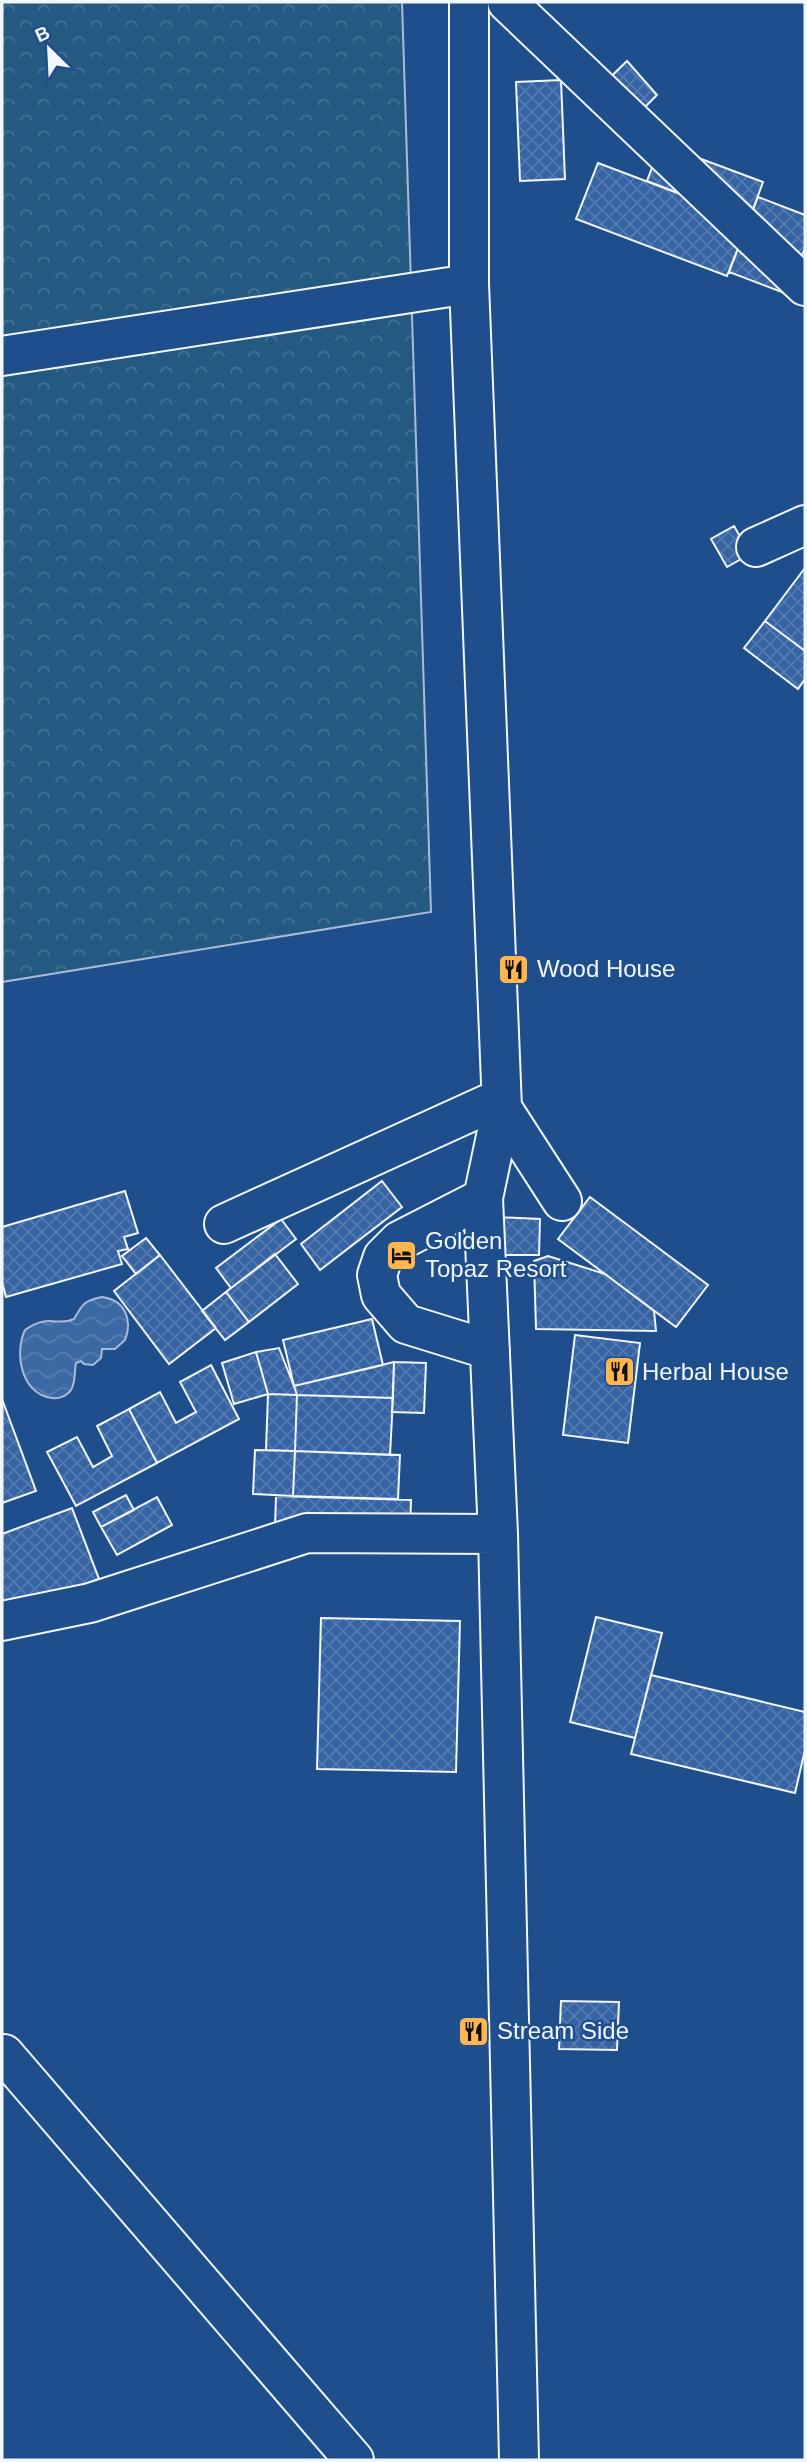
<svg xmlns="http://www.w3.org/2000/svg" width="807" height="2462" viewBox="0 0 807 2462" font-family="Arial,sans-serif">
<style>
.forest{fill:url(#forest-crowns);stroke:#a8bbd7;stroke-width:2}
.water{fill:url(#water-waves);stroke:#a8bbd7;stroke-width:2}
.building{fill:url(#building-cross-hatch);stroke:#f2f6ff;stroke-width:2}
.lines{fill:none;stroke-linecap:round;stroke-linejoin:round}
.minor-casing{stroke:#f2f6ff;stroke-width:42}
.minor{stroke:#1f4e8c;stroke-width:38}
.labels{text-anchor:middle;stroke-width:5;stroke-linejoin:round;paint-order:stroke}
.poi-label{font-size:24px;fill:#f2f6ff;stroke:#1f4e8c;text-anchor:start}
</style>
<defs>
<pattern id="forest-crowns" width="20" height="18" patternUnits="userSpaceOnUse" patternTransform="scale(1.75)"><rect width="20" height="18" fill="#245a82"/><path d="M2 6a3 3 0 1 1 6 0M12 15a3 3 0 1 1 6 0" fill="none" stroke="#447295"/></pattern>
<pattern id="water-waves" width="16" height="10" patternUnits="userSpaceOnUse" patternTransform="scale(1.75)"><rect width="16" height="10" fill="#3b69a3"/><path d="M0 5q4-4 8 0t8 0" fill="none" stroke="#587fb1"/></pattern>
<pattern id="building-cross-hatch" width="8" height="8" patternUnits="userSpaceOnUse" patternTransform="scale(1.75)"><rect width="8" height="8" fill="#3563a3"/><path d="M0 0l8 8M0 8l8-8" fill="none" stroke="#537ab1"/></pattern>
</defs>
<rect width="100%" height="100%" fill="#1f4e8c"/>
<path class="forest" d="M 2,2 L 402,2 L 431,912 L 2,982 Z"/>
<path class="water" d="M 102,1297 C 125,1300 133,1320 125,1340 L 115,1349 L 102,1349 L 101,1358 L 93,1365 L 84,1364 L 81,1361 L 76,1363 C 74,1372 76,1382 71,1390 C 67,1396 59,1399 52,1398 C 21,1394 14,1353 25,1330 C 49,1313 56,1327 74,1319 C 83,1304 83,1301 102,1297 Z"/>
<path class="building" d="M 627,61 L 657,95 L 628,124 L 595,92 Z
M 561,80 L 565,179 L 520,181 L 516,82 Z
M 661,144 L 763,182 L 749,220 L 647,181 Z
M 598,163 L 749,220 L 727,276 L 576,219 Z
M 758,197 L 805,215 L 805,248 L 787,294 L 729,272 Z
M 734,526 L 750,554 L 727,567 L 711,539 Z
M 805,568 L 805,651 L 765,621 Z
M 765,621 L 805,651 L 805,679 L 798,689 L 744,648 Z
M 382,1181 L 402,1207 L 320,1270 L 301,1244 Z
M 125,1191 L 138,1233 L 124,1237 L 128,1249 L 118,1251 L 122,1264 L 6,1297 L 2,1282 L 2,1227 Z
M 590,1197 L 708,1285 L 676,1327 L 558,1239 Z
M 496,1217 L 540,1219 L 539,1255 L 495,1255 Z
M 281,1219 L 296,1239 L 231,1288 L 216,1268 Z
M 146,1238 L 160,1255 L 136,1274 L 122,1256 Z
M 275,1254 L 298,1284 L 249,1322 L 226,1292 Z
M 160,1255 L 216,1328 L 169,1364 L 114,1291 Z
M 548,1256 L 605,1274 L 654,1311 L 656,1331 L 536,1329 L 534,1261 Z
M 226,1292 L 249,1322 L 225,1340 L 202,1311 Z
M 372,1319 L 383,1365 L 294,1386 L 283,1340 Z
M 575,1335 L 640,1343 L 628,1443 L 563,1435 Z
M 279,1348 L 294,1386 L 297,1395 L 268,1394 L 256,1352 Z
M 256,1352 L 268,1394 L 234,1404 L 222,1363 Z
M 394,1362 L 426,1363 L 424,1413 L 392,1412 Z
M 394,1362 L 393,1398 L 297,1395 L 294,1386 Z
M 211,1365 L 239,1419 L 157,1463 L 129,1409 L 160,1392 L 176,1423 L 196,1412 L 180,1382 Z
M 268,1394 L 297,1395 L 295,1451 L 266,1450 Z
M 297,1395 L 393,1398 L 390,1455 L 295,1451 Z
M 2,1399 L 36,1491 L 2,1503 Z
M 129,1409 L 157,1463 L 76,1506 L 47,1452 L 77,1437 L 93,1467 L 112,1456 L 97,1426 Z
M 255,1450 L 295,1451 L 293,1496 L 253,1494 Z
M 295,1451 L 400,1455 L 398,1499 L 293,1496 Z
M 126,1495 L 134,1510 L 101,1527 L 93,1512 Z
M 276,1496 L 411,1500 L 410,1531 L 275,1526 Z
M 157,1497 L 172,1525 L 117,1555 L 101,1527 Z
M 72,1508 L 99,1579 L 7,1613 L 2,1598 L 2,1534 Z
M 596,1617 L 662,1633 L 635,1738 L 570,1722 Z
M 321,1618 L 460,1621 L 456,1772 L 317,1769 Z
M 651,1675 L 805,1712 L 805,1750 L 795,1793 L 631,1754 Z
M 561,2001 L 619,2002 L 617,2050 L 559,2049 Z"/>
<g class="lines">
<defs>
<path id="minor" d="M 469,2 L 469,284 L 502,1108 L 483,1198 L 498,1534 L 519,2460
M 507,2 L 805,286
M 2,356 L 469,284
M 756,547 L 805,525
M 502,1108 L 562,1201
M 483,1198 L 399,1241 L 383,1257 L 377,1275 L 381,1295 L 406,1324 L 490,1350
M 224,1224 L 501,1098
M 2,1621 L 90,1603 L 307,1533 L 498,1534
M 2,2056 L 4,2054 L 354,2460"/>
</defs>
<use href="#minor" class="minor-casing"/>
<use href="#minor" class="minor"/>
</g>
<defs>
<symbol id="restaurant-square" viewBox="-11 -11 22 22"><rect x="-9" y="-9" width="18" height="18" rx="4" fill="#ffb74d" stroke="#1f4e8c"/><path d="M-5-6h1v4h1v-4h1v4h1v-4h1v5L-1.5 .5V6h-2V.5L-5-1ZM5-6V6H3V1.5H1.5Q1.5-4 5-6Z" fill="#111"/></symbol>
<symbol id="hotel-square" viewBox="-11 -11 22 22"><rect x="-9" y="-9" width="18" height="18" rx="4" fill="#ffb74d" stroke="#1f4e8c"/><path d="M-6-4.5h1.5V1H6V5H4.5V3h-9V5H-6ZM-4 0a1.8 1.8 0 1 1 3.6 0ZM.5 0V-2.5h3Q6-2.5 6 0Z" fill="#111"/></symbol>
</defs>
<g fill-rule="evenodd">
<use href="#restaurant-square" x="496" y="952" width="35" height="35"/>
<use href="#hotel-square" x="384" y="1238" width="35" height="35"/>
<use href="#restaurant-square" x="602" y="1354" width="35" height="35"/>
<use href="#restaurant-square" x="456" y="2014" width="35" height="35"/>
</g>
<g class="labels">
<g class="poi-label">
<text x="537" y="977">Wood House</text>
<text x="425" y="1249">Golden<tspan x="425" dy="28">Topaz Resort</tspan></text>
<text x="642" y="1380">Herbal House</text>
<text x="497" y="2039">Stream Side</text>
</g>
</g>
<rect width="807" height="2462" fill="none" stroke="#f2f6ff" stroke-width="7"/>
<g transform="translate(49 49) rotate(336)" stroke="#1f4e8c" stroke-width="5" paint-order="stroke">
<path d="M0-5L12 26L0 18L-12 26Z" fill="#f2f6ff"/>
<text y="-10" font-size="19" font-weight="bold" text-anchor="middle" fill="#f2f6ff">B</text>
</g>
</svg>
